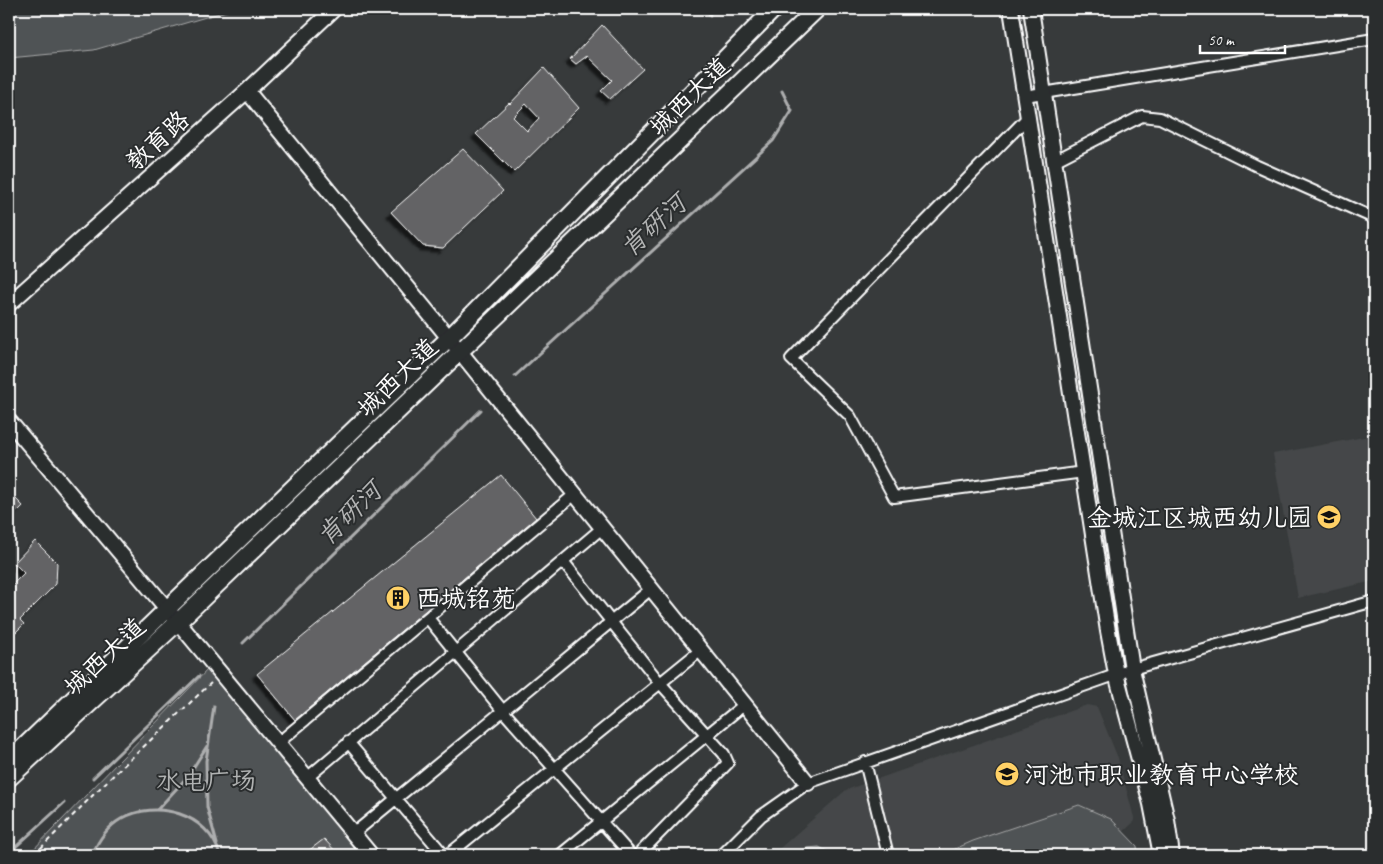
<svg xmlns="http://www.w3.org/2000/svg" width="1383" height="864" viewBox="0 0 1383 864" font-family="Caveat,'LXGW WenKai TC',sans-serif">
<style>
.built{fill:#444748}
.green{fill:#505354;stroke:#a8a9aa}
.water{fill:#767879;stroke:#adaeaf}
.lines{fill:none;stroke-linecap:round;stroke-linejoin:round}
.stream{stroke:#adaeaf;stroke-width:3}
.building{fill:#636465;stroke:#fff;fill-rule:evenodd;filter:url(#shadow)}
.street-casing{stroke:#fff;stroke-width:14}
.secondary-casing{stroke:#fff;stroke-width:18}
.primary-casing{stroke:#fff;stroke-width:20}
.path{stroke:#fff;stroke-width:2;stroke-dasharray:5 4;stroke-linecap:butt}
.street{stroke:#2a2d2e;stroke-width:10}
.secondary{stroke:#2a2d2e;stroke-width:14}
.primary{stroke:#2a2d2e;stroke-width:16}
.labels{text-anchor:middle;stroke-width:4;stroke-linejoin:round;paint-order:stroke}
.street-label{font-size:25px;fill:#fff;stroke:#2a2d2e}
.poi-label{font-size:25px;fill:#fff;stroke:#2a2d2e;text-anchor:start}
.park-label{font-size:25px;fill:#b0b2b2;stroke:#2a2d2e}
.water-label{font-size:26px;font-style:italic;fill:#b4b5b5;stroke:#2a2d2e}
</style>
<defs>
<filter id="shadow"><feDropShadow dx="-4.5" dy="4.5" stdDeviation="1" flood-color="#0009"/></filter>
</defs>
<rect width="100%" height="100%" fill="#373a3b"/>
<filter id="ink" filterUnits="userSpaceOnUse"><feTurbulence type="fractalNoise" baseFrequency=".02" numOctaves="2"/><feDisplacementMap in="SourceGraphic" scale="10" xChannelSelector="R" yChannelSelector="G"/><feConvolveMatrix kernelMatrix="1 2 1 2 8 2 1 2 1" color-interpolation-filters="sRGB"/></filter>
<g filter="url(#ink)">
<path class="built" d="M 1374,435 L 1374,581 L 1298,598 L 1273,454 Z
M 1087,705 L 1097,707 L 1118,758 L 1135,821 L 1123,832 L 1111,819 L 1079,805 L 973,841 L 941,855 L 772,855 L 846,790 Z"/>
<path class="green" d="M 9,9 L 233,9 L 94,50 L 9,58 Z
M 211,666 L 360,855 L 28,855 Z
M 1079,805 L 1111,819 L 1137,846 L 1138,855 L 941,855 L 973,841 Z"/>
<path class="water" d="M 819,847 L 835,855 L 794,855 L 807,848 Z"/>
<g class="lines">
<path class="stream" d="M 706,9 L 710,15
M 515,376 L 773,141 L 792,111 L 782,91
M 243,643 L 481,410
M 214,706 L 206,761 L 207,807 L 217,844
M 93,778 L 199,676
M 157,810 L 188,776 L 207,746
M 9,853 L 64,803
M 92,855 C 98,841 107,827 121,819 C 156,799 208,813 220,855"/>
</g>
<path class="building" d="M 602,25 L 643,69 L 610,99 L 601,91 L 612,80 L 587,56 L 576,64 L 570,59 Z
M 544,68 L 579,108 L 514,172 L 476,134 L 509,103 L 510,104 ZM 526,104 L 539,118 L 527,131 L 513,117 Z
M 463,149 L 503,191 L 443,248 L 423,246 L 391,212 Z
M 501,475 L 536,518 L 295,720 L 257,674 Z
M 9,492 L 23,506 L 9,520 Z
M 35,541 L 57,563 L 56,584 L 20,620 L 24,624 L 9,639 L 9,588 L 24,573 L 14,563 Z
M 324,839 L 339,855 L 303,855 Z"/>
<g class="lines">
<defs>
<path id="street" d="M 1025,96 L 1374,39
M 1028,117 L 791,359 L 850,416 L 894,497 L 1084,472
M 1054,161 L 1142,116 L 1160,118 L 1257,166 L 1374,218
M 563,561 L 660,683 L 724,754 L 728,763 L 638,855
M 428,618 L 503,711 L 631,855
M 348,742 L 444,855
M 278,743 L 575,494
M 865,762 L 888,855
M 307,778 L 602,528
M 353,834 L 651,589
M 448,855 L 701,650
M 560,855 L 745,704
M 722,855 L 761,816 L 808,783 L 1132,669 L 1374,601"/>
<path id="secondary" d="M 1011,9 L 1108,631 L 1116,674 L 1151,804 L 1161,855
M 1031,9 L 1132,669 L 1167,820 L 1172,855
M 247,91 L 449,338 L 808,783
M 9,304 L 247,91 L 334,9
M 9,421 L 178,622 L 371,855"/>
<path id="primary" d="M 9,761 L 449,338 L 774,9
M 9,778 L 178,622 L 817,9"/>
</defs>
<use href="#street" class="street-casing"/>
<use href="#secondary" class="secondary-casing"/>
<use href="#primary" class="primary-casing"/>
<path class="path" d="M 34,855 L 102,786 L 211,683"/>
<use href="#street" class="street"/>
<use href="#secondary" class="secondary"/>
<use href="#primary" class="primary"/>
</g>
</g>
<defs>
<symbol id="school-disc" viewBox="-11 -11 22 22"><circle r="9.5" fill="#ffd166" stroke="#2a2d2e"/><path d="M0-5L7-2L0 1L-7-2ZM-4 1L0 2.5L4 1V4Q0 6-4 4Z" fill="#111"/></symbol>
<symbol id="building-disc" viewBox="-11 -11 22 22"><circle r="9.5" fill="#ffd166" stroke="#2a2d2e"/><path d="M-4-6H4V6H1V3H-1V6H-4ZM-2.5-4.3h1.7v1.8h-1.7ZM.8-4.3h1.7v1.8H.8ZM-2.5-1h1.7V.8h-1.7ZM.8-1h1.7V.8H.8Z" fill="#111"/></symbol>
</defs>
<g fill-rule="evenodd">
<use href="#school-disc" x="1315" y="503" width="28" height="28"/>
<use href="#building-disc" x="384" y="584" width="28" height="28"/>
<use href="#school-disc" x="993" y="760" width="28" height="28"/>
</g>
<g class="labels">
<g class="street-label">
<text transform="translate(689 96) rotate(-44)" y="9">城西大道</text>
<text transform="translate(157 140) rotate(-42)" y="9">教育路</text>
<text transform="translate(397 377) rotate(-44)" y="9">城西大道</text>
<text transform="translate(104 656) rotate(-43)" y="9">城西大道</text>
</g>
<g class="poi-label">
<text x="1312" y="526" text-anchor="end">金城江区城西幼儿园</text>
<text x="416" y="607">西城铭苑</text>
<text x="1024" y="783">河池市职业教育中心学校</text>
</g>
<g class="park-label">
<text x="206" y="789">水电广场</text>
</g>
<g class="water-label">
<text transform="translate(653 225) rotate(-42)" y="9">肯研河</text>
<text transform="translate(349 513) rotate(-44)" y="9">肯研河</text>
</g>
</g>
<rect width="1383" height="864" fill="none" stroke="#2a2d2e" stroke-width="30"/>
<rect x="15" y="15" width="1353" height="834" fill="none" stroke="#fff" stroke-width="2" filter="url(#ink)"/>
<path d="M1200 45v8h85v-8" fill="none" stroke="#ffffff" stroke-width="2.5"/>
<text x="1208" y="45" font-size="15" fill="#ffffff" stroke="#2a2d2e" stroke-width="4" paint-order="stroke">50 m</text>
</svg>
